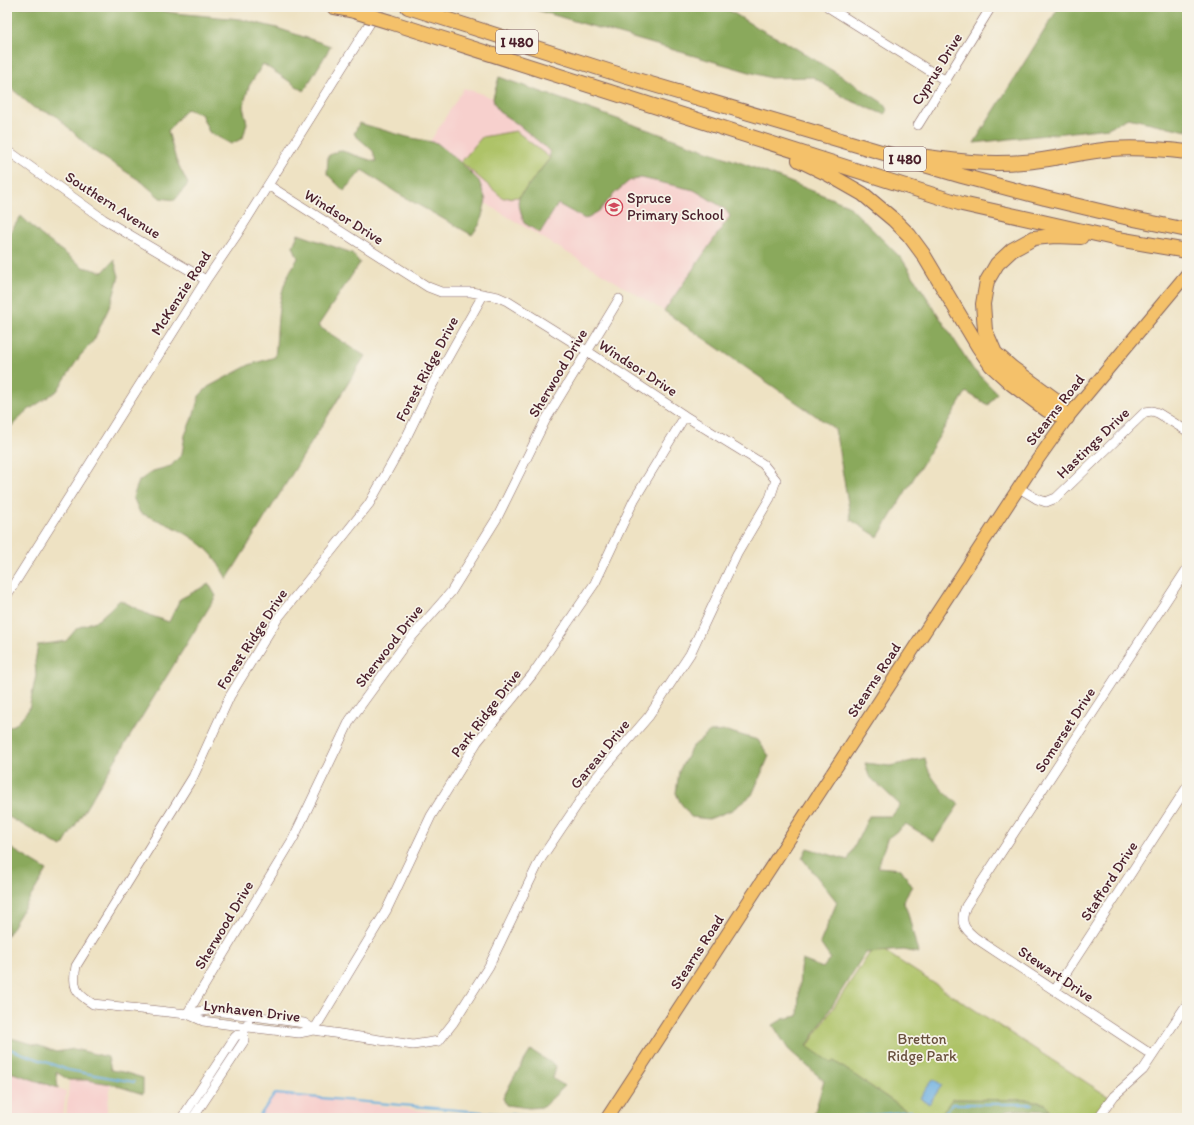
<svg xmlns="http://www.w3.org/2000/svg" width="1194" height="1125" viewBox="0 0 1194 1125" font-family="Itim,sans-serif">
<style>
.built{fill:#f7d0cd}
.green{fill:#aec367;stroke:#7c7149}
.forest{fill:#8aa95c;stroke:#6a6444}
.water{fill:#6cafe1;stroke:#5b6786}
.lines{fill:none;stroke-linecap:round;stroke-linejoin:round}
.stream{stroke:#6cafe1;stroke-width:2}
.minor-casing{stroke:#836360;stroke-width:10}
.major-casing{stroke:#836360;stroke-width:14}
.highway-casing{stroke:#836360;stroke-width:16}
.minor{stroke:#fff;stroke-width:9}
.major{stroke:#f4c16a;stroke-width:12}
.highway{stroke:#f4c16a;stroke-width:14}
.highway-bridge-casing{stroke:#836360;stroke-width:16;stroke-linecap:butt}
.highway-bridge{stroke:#f4c16a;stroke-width:14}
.labels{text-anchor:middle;stroke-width:3.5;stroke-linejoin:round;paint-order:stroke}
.shield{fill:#f7f3e8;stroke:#7e5f64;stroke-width:1}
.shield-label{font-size:14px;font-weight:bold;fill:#4a1f2b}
.street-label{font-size:15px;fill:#4a1f2b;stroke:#f7f3e8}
.poi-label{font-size:15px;fill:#4a1f2b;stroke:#f7f3e8;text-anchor:start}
.park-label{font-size:15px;fill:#68503d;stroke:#f7f3e8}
</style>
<rect width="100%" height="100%" fill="#f7f3e8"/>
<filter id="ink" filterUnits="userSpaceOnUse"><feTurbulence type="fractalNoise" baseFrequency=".025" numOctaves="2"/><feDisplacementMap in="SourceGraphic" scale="8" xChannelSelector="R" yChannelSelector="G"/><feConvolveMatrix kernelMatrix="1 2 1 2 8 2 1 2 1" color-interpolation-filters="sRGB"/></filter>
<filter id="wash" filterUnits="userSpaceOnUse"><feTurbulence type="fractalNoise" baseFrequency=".012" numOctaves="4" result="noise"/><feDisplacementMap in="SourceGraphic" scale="16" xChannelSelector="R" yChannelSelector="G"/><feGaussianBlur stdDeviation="0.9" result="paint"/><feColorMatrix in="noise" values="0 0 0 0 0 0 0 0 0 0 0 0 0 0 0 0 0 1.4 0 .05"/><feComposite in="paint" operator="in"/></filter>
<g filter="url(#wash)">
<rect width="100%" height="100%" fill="#eee2c3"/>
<path class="built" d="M 464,88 L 608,138 L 743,198 L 664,311 L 417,162 Z
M 7,1071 L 66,1091 L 63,1118 L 7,1118 Z
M 69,1080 L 87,1080 L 111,1084 L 106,1118 L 66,1118 Z
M 275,1094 L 340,1101 L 489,1118 L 258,1118 Z"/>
<path class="green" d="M 516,131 L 550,158 L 519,197 L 503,198 L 461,162 L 482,137 Z
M 875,945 L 1109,1097 L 1094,1118 C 1075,1118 1054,1124 1046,1104 L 1029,1100 L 953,1099 L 938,1118 L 917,1118 L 834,1061 L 831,1064 L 807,1047 Z"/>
<path class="forest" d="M 7,7 L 139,7 L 175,13 L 240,19 L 277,28 L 331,46 L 304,91 L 263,64 L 249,86 L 243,107 L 247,123 L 243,138 L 231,144 L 209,132 L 201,114 L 186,109 L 168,131 L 176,160 L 188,184 L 175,200 L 160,198 L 142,182 L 92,150 L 55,115 L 34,108 L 11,88 L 7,85 Z
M 526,7 L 724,7 L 754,26 L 787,43 L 848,80 L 886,105 L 887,112 L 883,114 L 847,99 L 813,77 L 770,78 Z
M 1059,7 L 1187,7 L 1187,131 L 1128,118 L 1108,128 L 974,143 Z
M 499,77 L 747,165 L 848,205 L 902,259 L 973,369 L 997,393 L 988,405 L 966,392 L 878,537 L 851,520 L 835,429 L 664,311 L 730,216 L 724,208 L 694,190 L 641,178 L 629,181 L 615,193 L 599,211 L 585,219 L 558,204 L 540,233 L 524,223 L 518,202 L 519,197 L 550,158 L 549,150 L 516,123 L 499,112 L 494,103 L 493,98 Z
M 359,123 L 407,137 L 437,143 L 461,163 L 479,181 L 486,200 L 480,224 L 472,235 L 397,193 L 362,170 L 344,191 L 327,174 L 328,156 L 339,150 L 376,162 L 373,151 L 354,134 Z
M 21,216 L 41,235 L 83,267 L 103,272 L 114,260 L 119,276 L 112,301 L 94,340 L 80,356 L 57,391 L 24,413 L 7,431 L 7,237 Z
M 298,234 L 352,253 L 360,263 L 318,326 L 365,356 L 227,579 C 223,573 220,566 216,560 C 198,535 167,524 140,513 L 133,497 L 139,481 L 153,471 L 171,466 L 182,454 L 185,435 L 197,406 L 199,396 L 208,387 L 249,365 L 275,357 C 278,332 276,305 286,280 C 289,272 294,265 298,258 L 293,246 Z
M 209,584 L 216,596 L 62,847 L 7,816 L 7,728 L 16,724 L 29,709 L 36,675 L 35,662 L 38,645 L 66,641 L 77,628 L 98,620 L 120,600 L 149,615 L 169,622 L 180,599 Z
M 727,731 L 758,740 L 769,756 L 752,795 L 732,810 L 709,819 L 691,817 L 680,802 L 676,793 L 679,771 L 692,747 L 710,732 Z
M 925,758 C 926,762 927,767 929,771 C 934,782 949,798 959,804 L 934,841 L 906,824 L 887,839 L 878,867 L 901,869 L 912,886 L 903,901 L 908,913 L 918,953 L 904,950 L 865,953 L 807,1046 L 831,1063 L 834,1061 L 917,1118 L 813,1118 L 824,1081 L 788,1049 L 773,1025 L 783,1019 L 798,1016 L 800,969 L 802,960 L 823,968 L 830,958 L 820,943 L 837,902 L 802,858 L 807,848 L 848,860 L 869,816 L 892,816 L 900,805 L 869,776 L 865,763 L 890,766 Z
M 7,846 L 47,870 L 7,936 Z
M 7,1037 L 40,1046 L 56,1052 L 74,1049 L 108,1057 L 111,1070 L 123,1072 L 143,1078 L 143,1094 L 111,1084 L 87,1080 L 69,1080 L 56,1072 L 58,1088 L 7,1071 Z
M 531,1050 L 556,1066 L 553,1079 L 565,1086 L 543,1107 L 529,1108 L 506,1105 L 503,1098 L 514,1077 Z
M 952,1099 L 1029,1100 L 1046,1104 L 1049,1111 L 1025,1110 L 1006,1111 L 1001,1118 L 938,1118 Z"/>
<path class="water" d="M 933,1079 L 942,1085 L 929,1104 L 920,1098 Z"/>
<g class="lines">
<path class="stream" d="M 7,1048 L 68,1070 L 134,1082
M 258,1118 L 275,1094 L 551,1118
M 849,1118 L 911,1111 L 924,1118
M 941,1118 L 952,1104 L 1033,1104"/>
</g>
</g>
<g filter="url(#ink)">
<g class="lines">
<defs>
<path id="minor" d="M 828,7 L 946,81
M 918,125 L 991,7
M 7,150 L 103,219 L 206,280
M 268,185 L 428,287 L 441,292 L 471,292 L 498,297 L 507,301 L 587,351 L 685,416 L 763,464 L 776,480 L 770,498 L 737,554 L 690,654 L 649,716 L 594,780 L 540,860 L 489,966 L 453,1023 L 439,1041 L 413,1045 L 314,1030 L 299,1033 L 248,1027 L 203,1021 L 187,1014 L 93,1004 C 75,993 72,987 76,966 L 193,777 L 230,696 L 278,618 L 369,504 L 406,438 L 430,389 L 483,295
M 1019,488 L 1037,499 L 1046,502 L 1056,498 L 1145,412 L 1152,411 L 1158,413 L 1187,431
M 7,595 L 206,280 L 236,236 L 380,7
M 1055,990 L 1187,787
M 187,1014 L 293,839 L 350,720 L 403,647 L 451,592 L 497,518 L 545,421 L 619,299
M 187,1014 L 208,1010 L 304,1023 L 314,1030
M 314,1030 L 386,911 L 431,816 L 477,742 L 532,675 L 595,583 L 634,500 L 685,416
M 1152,1055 L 977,939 C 964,929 959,923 966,906 L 1187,569
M 182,1118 L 235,1037 L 244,1029 L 248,1023
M 193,1118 L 244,1041 L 244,1029
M 1098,1118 L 1114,1096 L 1143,1070 L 1187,1004"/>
<path id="major" d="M 607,1118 L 1033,466 L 1067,418 L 1187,274"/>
<path id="highway" d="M 334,7 L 354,11
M 408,7 L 627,77 L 962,176 L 1045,198 L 1129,218 L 1187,230
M 390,22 L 962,204 L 1118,239 L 1187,251
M 919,156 C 955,161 986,165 1023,162 C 1052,160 1081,152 1111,149 C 1137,147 1161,149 1187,152
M 799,160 L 828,174 L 863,194 L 894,220 L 909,235 L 923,254 L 978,346 L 991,365 L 1012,384 L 1047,410 L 1067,418
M 1067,418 L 1053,398 L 1012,368 L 995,353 L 985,330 L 983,304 L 987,281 L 997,264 L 1012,250 L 1034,238 L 1055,236 L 1081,237"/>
</defs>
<use href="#minor" class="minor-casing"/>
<use href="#major" class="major-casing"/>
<use href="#highway" class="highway-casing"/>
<use href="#minor" class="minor"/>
<use href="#major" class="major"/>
<use href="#highway" class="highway"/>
<defs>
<path id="highway-bridge" d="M 354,11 L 390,22"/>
</defs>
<use href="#highway-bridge" class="highway-bridge-casing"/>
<use href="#highway-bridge" class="highway-bridge"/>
</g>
</g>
<defs>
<symbol id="school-ring" viewBox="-11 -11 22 22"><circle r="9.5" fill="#f7f3e8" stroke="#d1495b" stroke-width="1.5"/><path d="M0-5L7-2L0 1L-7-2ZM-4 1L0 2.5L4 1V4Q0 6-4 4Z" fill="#d1495b"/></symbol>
</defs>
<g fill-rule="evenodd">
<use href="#school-ring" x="604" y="197" width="20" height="20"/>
</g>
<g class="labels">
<g class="shield">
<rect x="496" y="30" width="42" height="24" rx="3"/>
<rect x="884" y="147" width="42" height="24" rx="3"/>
</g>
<g class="shield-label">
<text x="517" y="47">I 480</text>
<text x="905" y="164">I 480</text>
</g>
<g class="street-label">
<text transform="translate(937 69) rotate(-58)" y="5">Cyprus Drive</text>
<text transform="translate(113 205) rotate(33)" y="5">Southern Avenue</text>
<text transform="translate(344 217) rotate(32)" y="5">Windsor Drive</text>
<text transform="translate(181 293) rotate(-57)" y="5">McKenzie Road</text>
<text transform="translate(638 368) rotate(33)" y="5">Windsor Drive</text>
<text transform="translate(427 369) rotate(-62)" y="5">Forest Ridge Drive</text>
<text transform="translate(558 373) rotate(-59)" y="5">Sherwood Drive</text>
<text transform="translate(1055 410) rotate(-52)" y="5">Stearns Road</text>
<text transform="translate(1093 443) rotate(-44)" y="5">Hastings Drive</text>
<text transform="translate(252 639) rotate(-57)" y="5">Forest Ridge Drive</text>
<text transform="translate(389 646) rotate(-52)" y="5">Sherwood Drive</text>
<text transform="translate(874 680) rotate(-57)" y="5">Stearns Road</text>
<text transform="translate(486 713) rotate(-53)" y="5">Park Ridge Drive</text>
<text transform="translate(1065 730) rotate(-57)" y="5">Somerset Drive</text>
<text transform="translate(600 754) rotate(-51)" y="5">Gareau Drive</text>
<text transform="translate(1109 881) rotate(-57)" y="5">Stafford Drive</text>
<text transform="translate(224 925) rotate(-59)" y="5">Sherwood Drive</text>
<text transform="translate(697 952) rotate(-57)" y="5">Stearns Road</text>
<text transform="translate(1056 974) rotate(34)" y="5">Stewart Drive</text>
<text transform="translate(252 1011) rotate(7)" y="5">Lynhaven Drive</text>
</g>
<g class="poi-label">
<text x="627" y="203">Spruce<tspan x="627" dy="17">Primary School</tspan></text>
</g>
<g class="park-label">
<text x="922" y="1044">Bretton<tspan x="922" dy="17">Ridge Park</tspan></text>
</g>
</g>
<rect width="1194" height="1125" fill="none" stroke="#f7f3e8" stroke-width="24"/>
</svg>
